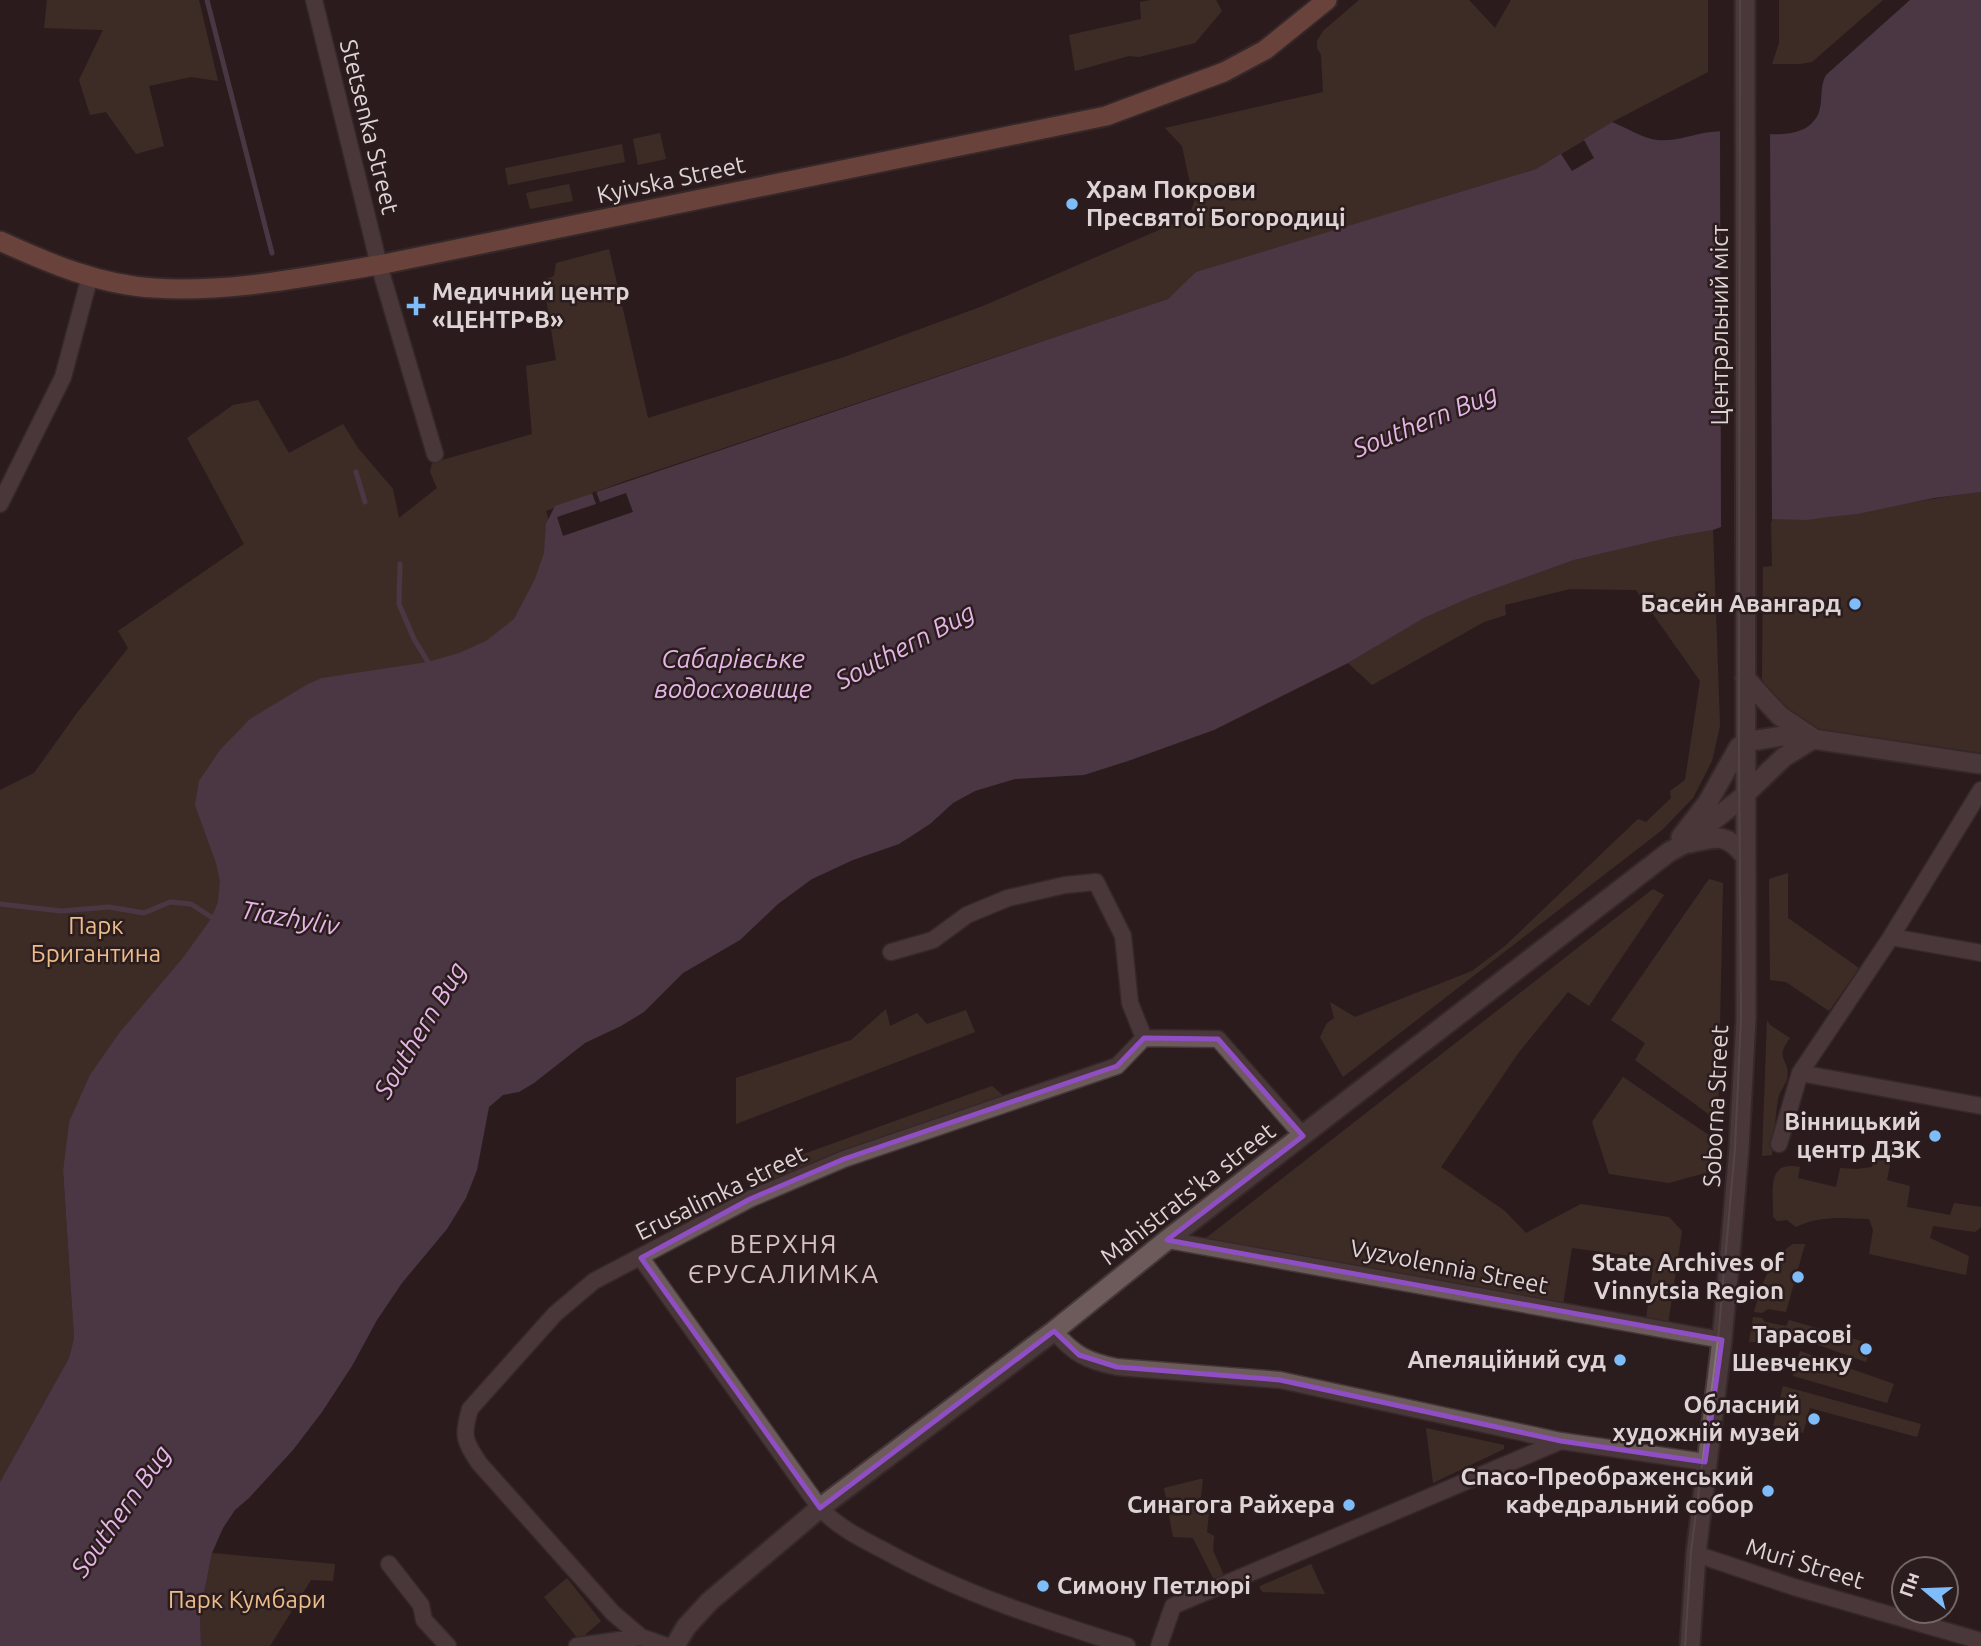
<svg xmlns="http://www.w3.org/2000/svg" width="1981" height="1646" viewBox="0 0 1981 1646" font-family="Ubuntu,sans-serif">
<style>
.green{fill:#524231}
.water{fill:#715773}
.pier{fill:#2b1c1d}
.lines{fill:none;stroke-linecap:round;stroke-linejoin:round}
.stream{stroke:#715773;stroke-width:5}
.minor-casing{stroke:#443738;stroke-width:19}
.tertiary-casing{stroke:#443738;stroke-width:23}
.primary-casing{stroke:#443738;stroke-width:23}
.minor{stroke:#6d5a5b;stroke-width:16}
.tertiary{stroke:#6d5a5b;stroke-width:19}
.primary{stroke:#b4745f;stroke-width:19}
.tram{stroke:#847778;stroke-width:2}
.marked{fill:none;stroke:#8f4ec3;stroke-width:5;stroke-linejoin:round}
.poi-dot{fill:#7fbdfa;stroke:#2b1c1d;stroke-width:2.5}
.labels{text-anchor:middle;stroke-width:5;stroke-linejoin:round;paint-order:stroke}
.street-label{font-size:24px;fill:#dfd4d5;stroke:#2b1c1d}
.poi-label{font-size:24px;font-weight:bold;fill:#dfd4d5;stroke:#2b1c1d;text-anchor:end}
.park-label{font-size:24px;fill:#ecbc8b;stroke:#2b1c1d}
.water-label{font-size:26px;font-style:italic;fill:#e4b5e6;stroke:#2b1c1d}
.neighbourhood-label{font-size:26px;letter-spacing:2px;fill:#d7c1c2;stroke:#2b1c1d}
</style>
<rect width="100%" height="100%" fill="#2b1c1d"/>
<path class="green" d="M 47,0 L 199,0 L 218,81 L 191,77 L 149,86 L 164,146 L 136,154 L 106,112 L 90,115 L 79,80 L 103,30 L 44,28 Z
M 1151,0 L 1216,0 L 1222,11 L 1195,43 L 1139,57 L 1129,56 L 1075,71 L 1069,35 L 1141,19 L 1140,2 Z
M 1359,0 L 1469,0 L 1495,28 L 1511,0 L 1708,0 L 1708,72 L 1612,122 L 1536,169 L 1197,272 L 1168,299 L 622,482 L 546,511 L 548,518 L 578,556 L 246,914 L 69,1122 L 63,1170 L 74,1338 L 69,1358 L 0,1482 L 0,790 L 34,773 L 77,713 L 128,648 L 118,631 L 244,544 L 187,438 L 233,405 L 258,400 L 289,453 L 343,424 L 358,448 L 393,489 L 399,518 L 437,488 L 430,472 L 432,463 L 532,434 L 526,366 L 556,360 L 543,280 L 554,276 L 556,263 L 609,249 L 648,418 L 844,357 L 983,306 L 1189,217 L 1194,202 L 1182,146 L 1165,128 L 1323,92 L 1321,55 L 1317,48 L 1317,41 L 1323,31 Z
M 1779,0 L 1883,0 L 1812,62 L 1800,64 L 1772,64 L 1779,43 Z
M 660,133 L 666,159 L 638,165 L 633,139 Z
M 622,144 L 625,162 L 508,185 L 505,168 Z
M 569,184 L 573,201 L 530,209 L 526,193 Z
M 1981,492 L 1981,758 L 1811,733 L 1767,692 L 1762,678 L 1763,567 L 1772,566 L 1771,519 C 1843,520 1910,500 1981,492 Z
M 1713,530 L 1720,726 L 1712,761 L 1693,798 L 1662,830 L 1343,1077 L 1320,1037 L 1327,1023 L 1334,1018 L 1330,1002 L 1355,1017 L 1472,971 L 1505,946 L 1638,819 L 1646,822 L 1671,798 L 1670,791 L 1685,780 L 1700,681 L 1636,590 L 1570,589 L 1505,605 L 1506,615 L 1484,622 L 1372,685 L 1348,663 L 1424,618 L 1469,598 L 1574,560 L 1672,537 Z
M 1788,873 L 1788,918 L 1859,968 L 1829,1011 L 1786,982 L 1770,980 L 1769,879 Z
M 1709,879 L 1723,883 L 1718,1121 L 1635,1060 L 1645,1043 L 1611,1020 Z
M 1653,889 L 1664,895 L 1589,1006 L 1568,992 L 1519,1052 L 1441,1167 L 1505,1211 L 1526,1233 L 1581,1204 L 1669,1217 L 1682,1231 L 1667,1331 L 1645,1327 L 1654,1259 L 1572,1248 L 1562,1311 L 1197,1245 Z
M 886,1009 L 890,1026 L 917,1013 L 927,1024 L 966,1010 L 975,1032 L 736,1124 L 736,1078 L 851,1040 Z
M 1767,1020 L 1770,1025 L 1790,1038 C 1773,1061 1791,1058 1787,1079 C 1785,1086 1779,1092 1778,1099 C 1775,1118 1774,1137 1772,1155 L 1762,1156 Z
M 1623,1077 L 1716,1140 L 1712,1171 L 1669,1183 L 1609,1174 L 1592,1122 Z
M 992,1086 L 1006,1098 L 755,1192 L 748,1174 Z
M 1877,1148 L 1893,1149 L 1887,1180 L 1910,1186 L 1907,1207 L 1950,1215 L 1954,1203 L 1981,1207 L 1981,1227 L 1975,1232 L 1933,1226 L 1930,1238 L 1969,1256 L 1966,1275 L 1869,1254 L 1873,1230 L 1869,1219 C 1843,1218 1820,1215 1796,1227 L 1787,1220 L 1777,1221 L 1773,1217 C 1774,1192 1765,1160 1800,1167 L 1798,1178 L 1836,1187 L 1840,1168 L 1857,1169 L 1872,1167 Z
M 1793,1244 L 1805,1244 L 1786,1312 L 1768,1309 L 1762,1313 L 1754,1312 C 1762,1285 1768,1260 1793,1244 Z
M 1753,1317 L 1762,1318 L 1765,1322 L 1786,1326 L 1789,1320 L 1872,1344 L 1866,1362 L 1785,1333 L 1779,1342 L 1749,1342 Z
M 1800,1351 L 1894,1384 L 1887,1403 L 1793,1376 Z
M 1783,1386 L 1921,1424 L 1917,1437 L 1810,1408 L 1803,1433 L 1773,1426 Z
M 1426,1428 L 1504,1445 L 1504,1449 L 1433,1483 Z
M 1200,1479 L 1203,1479 L 1200,1504 L 1210,1505 L 1207,1532 L 1214,1536 L 1213,1550 L 1225,1578 L 1215,1582 L 1193,1538 L 1173,1537 L 1164,1488 Z
M 212,1553 L 335,1564 L 333,1581 L 311,1580 L 270,1646 L 201,1646 L 200,1613 Z
M 1311,1564 L 1325,1594 L 1263,1592 L 1260,1589 L 1260,1586 Z
M 567,1578 L 601,1621 L 579,1640 L 544,1597 Z"/>
<path class="water" d="M 1910,0 L 1981,0 L 1981,492 L 1934,498 L 1857,514 L 1828,517 L 1807,520 L 1745,518 L 1713,530 L 1672,537 L 1574,560 L 1469,598 L 1424,618 L 1348,663 L 1214,730 L 1128,761 L 1084,775 L 1015,779 L 975,791 L 953,803 L 930,824 L 899,844 L 853,860 L 812,879 L 778,904 L 740,940 L 683,973 L 644,1012 L 621,1026 L 585,1043 L 534,1083 L 519,1092 L 503,1095 L 489,1107 L 477,1170 L 466,1198 L 447,1229 L 402,1283 L 377,1320 L 352,1366 L 322,1412 L 293,1450 L 249,1498 L 235,1510 L 223,1528 L 212,1553 L 200,1613 L 201,1646 L 0,1646 L 0,1482 L 69,1358 L 74,1338 L 63,1170 L 69,1122 L 90,1075 L 120,1032 L 182,959 L 211,919 L 218,902 L 220,881 L 216,863 L 195,805 L 199,781 L 220,750 L 250,719 L 308,684 L 322,678 L 428,662 L 459,653 L 486,641 L 514,619 L 535,579 L 544,553 L 546,524 L 555,506 L 1168,299 L 1196,272 L 1536,169 L 1612,122 C 1627,128 1642,138 1657,140 C 1676,142 1693,134 1711,132 C 1738,128 1790,144 1811,124 C 1827,110 1817,91 1826,75 Z"/>
<path class="pier" d="M 1720,128 L 1770,130 L 1772,522 L 1745,521 L 1721,531 Z
M 1584,140 L 1594,158 L 1572,171 L 1561,154 Z
M 596,491 L 600,502 L 626,493 L 633,512 L 563,536 L 557,517 L 596,504 L 592,493 Z"/>
<g class="lines">
<path class="stream" d="M 207,0 L 272,253
M 356,472 L 365,502
M 400,564 L 399,604 L 414,639 L 428,662 L 432,664
M 0,904 L 61,911 L 109,907 L 144,913 L 170,902 L 191,904 L 216,920"/>
<defs>
<path id="minor" d="M 314,0 L 379,265 L 435,454
M 0,504 L 63,377 L 90,276
M 1891,937 L 1981,953
M 891,952 L 933,940 L 967,915 L 1008,898 L 1065,885 L 1096,882 L 1123,936 L 1130,1003 L 1144,1038
M 1800,1073 L 1981,1106
M 1779,1144 L 1800,1073 L 1891,937 L 1981,790
M 1167,1240 L 1722,1340
M 641,1258 L 820,1508 C 839,1528 862,1539 887,1552 C 963,1594 1044,1620 1127,1646
M 1054,1331 C 1074,1354 1087,1361 1117,1367 L 1280,1380 L 1561,1441 L 1705,1462
M 1696,1554 L 1794,1587 L 1981,1641
M 389,1564 L 421,1605 L 424,1620 L 448,1646
M 577,1646 L 641,1637
M 667,1646 L 641,1637 L 613,1613 L 479,1463 C 464,1440 462,1436 470,1409 L 555,1314 L 594,1281 L 750,1199 L 844,1159 L 1117,1066 L 1144,1038 L 1218,1039 L 1303,1136
M 1159,1646 L 1173,1606 L 1561,1441"/>
<path id="tertiary" d="M 1745,678 L 1780,716 L 1813,738
M 1745,742 L 1782,736 L 1813,739 L 1981,764
M 1681,837 L 1708,802 L 1739,747 L 1745,742
M 1689,843 C 1716,837 1726,832 1745,856
M 675,1646 L 686,1627 L 710,1601 L 820,1508 L 1054,1331 L 1167,1240 L 1669,852 L 1682,845 L 1739,800 L 1784,757 L 1813,739
M 1690,1646 L 1696,1554 L 1722,1340 L 1730,1254 L 1739,1148 L 1746,1018 L 1745,0"/>
<path id="primary" d="M 0,241 C 48,263 100,285 154,288 C 230,293 304,277 379,265 L 1106,116 L 1224,72 L 1265,50 L 1327,0"/>
</defs>
<use href="#minor" class="minor-casing"/>
<use href="#tertiary" class="tertiary-casing"/>
<use href="#primary" class="primary-casing"/>
<use href="#minor" class="minor"/>
<use href="#tertiary" class="tertiary"/>
<use href="#primary" class="primary"/>
<path class="tram" d="M 1685,1646 L 1691,1552 L 1718,1340 L 1735,1148 L 1741,1018 L 1739,747 L 1740,0"/>
</g>
<path d="M0 0H1981V1646H0ZM 1144,1038 L 1218,1039 L 1303,1136 L 1167,1240 L 1722,1340 L 1705,1462 L 1561,1441 L 1280,1380 L 1117,1367 L 1079,1355 L 1054,1331 L 820,1508 L 641,1258 L 750,1199 L 844,1159 L 1117,1066 Z" fill="#2b1c1d" fill-opacity=".55" fill-rule="evenodd"/>
<path class="marked" d="M 1144,1038 L 1218,1039 L 1303,1136 L 1167,1240 L 1722,1340 L 1705,1462 L 1561,1441 L 1280,1380 L 1117,1367 L 1079,1355 L 1054,1331 L 820,1508 L 641,1258 L 750,1199 L 844,1159 L 1117,1066 Z"/>
<g class="poi-dot">
<circle cx="1072" cy="204" r="7"/>
<path d="M412.5 295.5h7v7h7v7h-7v7h-7v-7h-7v-7h7z"/>
<circle cx="1855" cy="604" r="7"/>
<circle cx="1935" cy="1136" r="7"/>
<circle cx="1798" cy="1277" r="7"/>
<circle cx="1866" cy="1349" r="7"/>
<circle cx="1620" cy="1360" r="7"/>
<circle cx="1814" cy="1419" r="7"/>
<circle cx="1768" cy="1491" r="7"/>
<circle cx="1349" cy="1505" r="7"/>
<circle cx="1043" cy="1586" r="7"/>
</g>
<g class="labels">
<g class="street-label">
<text transform="translate(369 127) rotate(76)" y="8">Stetsenka Street</text>
<text transform="translate(671 180) rotate(-12)" y="8">Kyivska Street</text>
<text transform="translate(1720 325) rotate(-90)" y="8">Центральний міст</text>
<text transform="translate(1716 1106) rotate(-87)" y="8">Soborna Street</text>
<text transform="translate(721 1193) rotate(-26)" y="8">Erusalimka street</text>
<text transform="translate(1188 1194) rotate(-38)" y="8">Mahistrats'ka street</text>
<text transform="translate(1449 1267) rotate(11)" y="8">Vyzvolennia Street</text>
<text transform="translate(1805 1564) rotate(17)" y="8">Muri Street</text>
</g>
<g class="poi-label">
<text x="1086" y="198" text-anchor="start">Храм Покрови<tspan x="1086" dy="28">Пресвятої Богородиці</tspan></text>
<text x="432" y="300" text-anchor="start">Медичний центр<tspan x="432" dy="28">«ЦЕНТР•В»</tspan></text>
<text x="1841" y="612">Басейн Авангард</text>
<text x="1921" y="1130">Вінницький<tspan x="1921" dy="28">центр ДЗК</tspan></text>
<text x="1784" y="1271">State Archives of<tspan x="1784" dy="28">Vinnytsia Region</tspan></text>
<text x="1852" y="1343">Тарасові<tspan x="1852" dy="28">Шевченку</tspan></text>
<text x="1606" y="1368">Апеляційний суд</text>
<text x="1800" y="1413">Обласний<tspan x="1800" dy="28">художній музей</tspan></text>
<text x="1754" y="1485">Спасо-Преображенський<tspan x="1754" dy="28">кафедральний собор</tspan></text>
<text x="1335" y="1513">Синагога Райхера</text>
<text x="1057" y="1594" text-anchor="start">Симону Петлюрі</text>
</g>
<g class="park-label">
<text x="96" y="934">Парк<tspan x="96" dy="28">Бригантина</tspan></text>
<text x="247" y="1608">Парк Кумбари</text>
</g>
<g class="water-label">
<text transform="translate(1425 421) rotate(-22)" y="9">Southern Bug</text>
<text transform="translate(905 646) rotate(-28)" y="9">Southern Bug</text>
<text x="733" y="668">Сабарівське<tspan x="733" dy="30">водосховище</tspan></text>
<text transform="translate(290 918) rotate(10)" y="9">Tiazhyliv</text>
<text transform="translate(420 1030) rotate(-59)" y="9">Southern Bug</text>
<text transform="translate(121 1511) rotate(-55)" y="9">Southern Bug</text>
</g>
<g class="neighbourhood-label">
<text x="784" y="1253">ВЕРХНЯ<tspan x="784" dy="30">ЄРУСАЛИМКА</tspan></text>
</g>
</g>
<g transform="translate(1925 1590) rotate(289)"><circle r="33" fill="#2b1c1d" stroke="#736667" stroke-width="2"/>
<path d="M0-5L12 26L0 18L-12 26Z" fill="#7fbdfa"/>
<text y="-10" font-size="19" font-weight="bold" text-anchor="middle" fill="#dfd4d5">Пн</text>
</g>
</svg>
